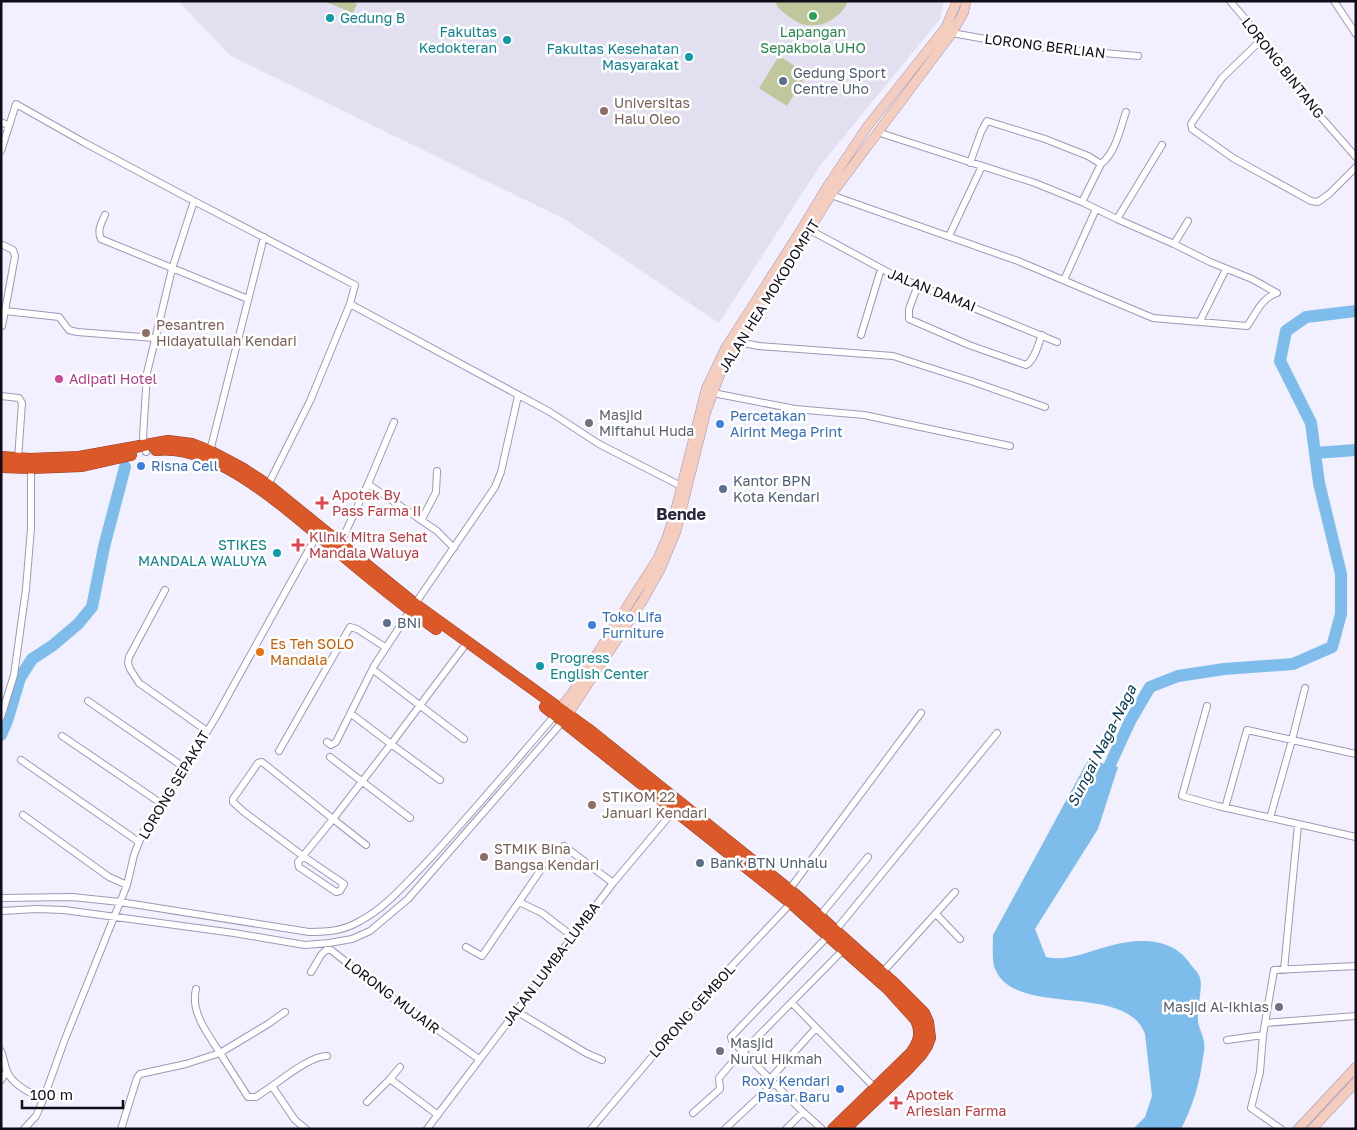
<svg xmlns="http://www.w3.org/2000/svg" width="1357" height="1130" viewBox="0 0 1357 1130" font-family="'Golos Text',sans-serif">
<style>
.built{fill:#e2dff0}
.green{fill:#c1c79d}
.water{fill:#7ebdeb}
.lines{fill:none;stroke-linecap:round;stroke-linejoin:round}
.river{stroke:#7ebdeb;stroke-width:12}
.street-casing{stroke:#9e98b8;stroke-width:8}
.secondary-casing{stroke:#9e98b8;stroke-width:10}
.highway-casing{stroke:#943e23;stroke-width:12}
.street{stroke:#fff;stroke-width:6}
.secondary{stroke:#f4cdbe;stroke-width:9}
.highway{stroke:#db5928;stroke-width:11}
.leisure-dot{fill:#2e9e5b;stroke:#fff;stroke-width:2}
.culture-dot{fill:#0f9aa8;stroke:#fff;stroke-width:2}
.service-dot{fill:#5c6f8a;stroke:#fff;stroke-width:2}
.education-dot{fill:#8d6e63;stroke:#fff;stroke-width:2}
.hotel-dot{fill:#d1479c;stroke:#fff;stroke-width:2}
.worship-dot{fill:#6b7280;stroke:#fff;stroke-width:2}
.shop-dot{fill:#3f7fe0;stroke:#fff;stroke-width:2}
.health-dot{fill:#e0444e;stroke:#fff;stroke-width:2}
.food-dot{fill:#e8710a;stroke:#fff;stroke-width:2}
.labels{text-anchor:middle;stroke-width:5;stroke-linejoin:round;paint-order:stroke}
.culture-label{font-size:14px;fill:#0d838f;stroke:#fff;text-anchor:end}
.leisure-label{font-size:14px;fill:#27864d;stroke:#fff}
.street-label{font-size:14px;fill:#100d19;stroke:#fff}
.service-label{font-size:14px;fill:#4e5e75;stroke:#fff;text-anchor:start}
.education-label{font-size:14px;fill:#785e54;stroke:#fff;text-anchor:start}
.hotel-label{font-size:14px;fill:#b23c85;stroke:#fff;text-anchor:start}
.worship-label{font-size:14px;fill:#5b616d;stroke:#fff;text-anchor:start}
.shop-label{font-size:14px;fill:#366cbe;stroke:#fff;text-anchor:start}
.health-label{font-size:14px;fill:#be3a42;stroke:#fff;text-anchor:start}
.food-label{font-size:14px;fill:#c56008;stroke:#fff;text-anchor:start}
.water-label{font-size:15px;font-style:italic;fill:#003553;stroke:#fff}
.quarter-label{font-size:16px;font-weight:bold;fill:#2c2640;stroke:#fff}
</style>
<rect width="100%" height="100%" fill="#f2f0fe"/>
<path class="built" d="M 178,1 L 944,1 L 940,19 L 819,167 L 719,323 L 564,219 L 231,56 Z"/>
<path class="green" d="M 351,1 L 357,4 L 353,13 L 326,2 Z
M 775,1 L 848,1 C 842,17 823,28 806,25 C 799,24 794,20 788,16 C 783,12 777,8 775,1 Z
M 779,56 L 807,74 L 787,106 L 759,88 Z"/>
<path class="water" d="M 1088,760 L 1118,767 L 1098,829 L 1035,929 L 1046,957 C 1067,962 1089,951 1109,946 C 1137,938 1171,937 1189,962 C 1192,967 1199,973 1200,978 C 1203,986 1197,1009 1198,1020 C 1198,1027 1203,1034 1204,1042 C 1205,1046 1204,1052 1203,1057 C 1200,1082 1193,1106 1181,1129 L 1133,1129 L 1145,1117 L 1152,1096 L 1145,1034 C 1125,980 1011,1020 994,966 C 992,957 993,944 993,935 Z"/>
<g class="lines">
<path class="river" d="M 1315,453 L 1356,450
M 1,735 L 7,721 L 20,678 L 32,659 L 52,646 L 78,624 L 92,607 L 104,547 L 125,467
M 1103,780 L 1130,721 L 1150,687 L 1178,676 L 1224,669 L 1293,664 L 1332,647 L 1341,614 L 1341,574 L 1319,483 L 1311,423 L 1280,361 L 1286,331 L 1306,317 L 1356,311"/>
<defs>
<path id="street" d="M 1230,1 L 1262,39 L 1292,84 L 1356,157
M 1334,1 L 1356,34
M 952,33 L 1024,46 L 1138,56
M 1262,39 L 1222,78 L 1191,124 L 1192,129 L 1233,158 L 1311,201 L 1318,202 L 1329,194 L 1356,167
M 1,122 L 9,126 L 1,151
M 9,126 L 16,104 L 85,143 L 194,201 L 172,269 L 147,373 L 143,437 L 146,452
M 970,163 L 981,132 L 987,121 L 1045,139 L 1088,156 L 1101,164 L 1082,202
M 1101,164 C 1116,152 1120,129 1126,112
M 831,195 L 1018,261 L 1153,318 L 1247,326 C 1256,314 1261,298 1277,293 L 1252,279 L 1210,262 L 1174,244 L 1117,219 L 1082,202 L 1035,183 L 877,132
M 194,201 L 355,285 L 350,304 L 310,401 L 268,485
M 105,215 C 101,223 97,231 101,239 L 248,299
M 1117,219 L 1162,145
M 810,230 L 895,276 L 1057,342
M 949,236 L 982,166
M 1174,244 L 1188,221
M 3,245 L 13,250 L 15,256 L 5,311 L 59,317 L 69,330 L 77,332 L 155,338
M 1064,280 L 1096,209
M 918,285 L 909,309 L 909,319 L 969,345 L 1026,365 C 1035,360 1038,344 1042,335
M 350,304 L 550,412 L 599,444 L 681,486
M 1200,321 L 1226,269
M 2,326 L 5,311
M 861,335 L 881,269
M 738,342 L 759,346 L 893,356 L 971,381 L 1045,407
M 713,393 L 795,409 L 864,415 L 1010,446
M 1,396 L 19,398 L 22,403 L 18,459
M 210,451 L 264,237
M 368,484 L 394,422
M 422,519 L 436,492 L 437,471
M 340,544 L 368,484 L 437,531 L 454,548
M 165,590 L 129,657 L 128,663 L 130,669 L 139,683 L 207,731
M 415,604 L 495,487 L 501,472 L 518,396
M 376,672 L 464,739
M 88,701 L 185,768
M 1207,706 L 1182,796 L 1218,806 L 1356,837
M 354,716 L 391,744 L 463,648
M 1,717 L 14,675 L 26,589 L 31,528 L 31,468
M 62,736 L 162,804
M 327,742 L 331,745 L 336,742 L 374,666 L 410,611
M 279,751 L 350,627 L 357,629 L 385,647
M 330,757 L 410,818
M 21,760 L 139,842
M 262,762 L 333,819 L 303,856 L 244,812 L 233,802 L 233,799 L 256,766 L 258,763 Z
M 1225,808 L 1247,730 L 1356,754
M 23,815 L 109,877 L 127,885
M 1270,818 L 1292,740 L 1305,688
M 366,845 L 333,819 L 391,744 L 440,780
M 564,846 L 613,883
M 303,856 L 344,884 L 340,891 L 336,892 L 299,867 L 298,862 Z
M 789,890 L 921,713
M 1,898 L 72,897 L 120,902 L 309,932 C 328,932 343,931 360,921 C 385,908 403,886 423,866 C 469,817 512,765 556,714
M 519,902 L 542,913 L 572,936
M 1,911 L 37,909 L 64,910 L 234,933 L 305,945 L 329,943 L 352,939 L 370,931 L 408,899 L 564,720
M 936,914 L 960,939
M 819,917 L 868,857
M 835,931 L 997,733
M 466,947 L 482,956 L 542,868
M 1284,970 L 1298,825
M 311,972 L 321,955 L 326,950 L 331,950 L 383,991 L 479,1059
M 882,973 L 955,892
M 196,989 C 190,1012 208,1034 220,1053 L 268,1024 L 285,1012
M 792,1003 L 877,1090
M 516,1011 L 586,1053 L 602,1060
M 1265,1023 L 1356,1016
M 1227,1040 L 1263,1035
M 1,1051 C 4,1058 4,1064 7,1071 C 12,1085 31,1093 43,1100
M 390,1079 L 400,1067
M 770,1079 L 816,1028
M 1,1080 L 7,1071
M 272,1086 C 285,1077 311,1056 327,1056
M 367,1102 L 390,1079 L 438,1115
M 693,1113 L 720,1089 L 719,1078 L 729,1066 L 843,950
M 24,1129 L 36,1116 L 43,1100 L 65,1039 L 127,885 L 134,855 L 143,832 L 170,792 L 216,717 L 317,535
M 121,1129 L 137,1078 L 140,1074 L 186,1064 L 220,1053 L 248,1097 L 256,1097 L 272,1086 L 295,1120 L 306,1129
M 427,1129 L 613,883 L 676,808
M 591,1129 L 651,1058 L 727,971 L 793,901
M 725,1129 L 774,1083
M 786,1129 L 803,1112
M 822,1129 L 803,1112 L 732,1041 L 731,1037 L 828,936
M 1281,1129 L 1251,1108 L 1260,1072 L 1263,1035 L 1274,970 L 1356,966"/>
<path id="secondary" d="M 556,714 L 572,693 L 658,558 L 667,537 L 675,512 L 706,389 L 725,349 L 801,230 L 825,190 L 867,127 L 946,27 L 957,1
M 565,719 L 643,600 L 660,570 L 676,532 L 706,412 L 722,369 L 831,195 L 952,33 L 964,12 L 966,1
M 1298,1129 L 1356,1067
M 1312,1129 L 1356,1082"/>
<path id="highway" d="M 156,450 C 218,443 289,512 335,549 C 368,577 401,604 436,629
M 1,457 L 30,459 L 79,457 L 168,441 L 192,444 L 210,451 L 242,468 L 268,485 L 415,604 L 588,729 L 797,896 L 895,984 L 924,1013 L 928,1022 L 930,1038 L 927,1046 L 921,1055 L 907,1070 L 845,1129
M 1,467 L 31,468 L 82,466 L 131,455
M 545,707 L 791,903 L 888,989 L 916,1020 C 922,1033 919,1042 911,1053 L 833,1129"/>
</defs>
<use href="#street" class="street-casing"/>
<use href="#secondary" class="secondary-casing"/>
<use href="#highway" class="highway-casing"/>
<use href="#street" class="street"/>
<use href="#secondary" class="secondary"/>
<use href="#highway" class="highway"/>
</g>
<circle class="leisure-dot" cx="813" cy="16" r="5"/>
<g class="culture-dot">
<circle cx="330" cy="18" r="5"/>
<circle cx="507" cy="40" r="5"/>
<circle cx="689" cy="57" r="5"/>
<circle cx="277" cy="553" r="5"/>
<circle cx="540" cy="666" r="5"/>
</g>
<g class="service-dot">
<circle cx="783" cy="81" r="5"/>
<circle cx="723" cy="489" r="5"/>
<circle cx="387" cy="623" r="5"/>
<circle cx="700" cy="863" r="5"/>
</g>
<g class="education-dot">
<circle cx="604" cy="111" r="5"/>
<circle cx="146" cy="333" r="5"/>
<circle cx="592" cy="805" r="5"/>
<circle cx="484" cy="857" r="5"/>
</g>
<circle class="hotel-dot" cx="59" cy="379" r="5"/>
<g class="worship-dot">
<circle cx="589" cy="423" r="5"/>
<circle cx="1279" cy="1007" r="5"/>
<circle cx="720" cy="1051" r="5"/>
</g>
<g class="shop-dot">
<circle cx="720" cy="424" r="5"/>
<circle cx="141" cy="466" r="5"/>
<circle cx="592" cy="625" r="5"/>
<circle cx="840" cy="1089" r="5"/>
</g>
<g class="health-dot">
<path d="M319.5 495.5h5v5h5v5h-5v5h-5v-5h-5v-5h5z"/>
<path d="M295.5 537.5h5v5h5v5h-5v5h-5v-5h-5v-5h5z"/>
<path d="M893.5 1095.5h5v5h5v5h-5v5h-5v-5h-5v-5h5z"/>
</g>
<circle class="food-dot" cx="260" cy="652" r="5"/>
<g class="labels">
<g class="culture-label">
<text x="340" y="23" text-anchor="start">Gedung B</text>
<text x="497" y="37">Fakultas<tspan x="497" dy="16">Kedokteran</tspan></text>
<text x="679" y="54">Fakultas Kesehatan<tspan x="679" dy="16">Masyarakat</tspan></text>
<text x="267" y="550">STIKES<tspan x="267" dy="16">MANDALA WALUYA</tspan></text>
<text x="550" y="663" text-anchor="start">Progress<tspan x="550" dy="16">English Center</tspan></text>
</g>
<g class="leisure-label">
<text x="813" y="37">Lapangan<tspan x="813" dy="16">Sepakbola UHO</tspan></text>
</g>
<g class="street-label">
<text transform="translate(1045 46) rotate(7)" y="5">LORONG BERLIAN</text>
<text transform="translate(1283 68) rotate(52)" y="5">LORONG BINTANG</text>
<text transform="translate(932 290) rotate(22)" y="5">JALAN DAMAI</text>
<text transform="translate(769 296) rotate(-58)" y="5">JALAN HEA MOKODOMPIT</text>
<text transform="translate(174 785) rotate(-59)" y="5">LORONG SEPAKAT</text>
<text transform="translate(551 964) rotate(-53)" y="5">JALAN LUMBA-LUMBA</text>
<text transform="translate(392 996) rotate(37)" y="5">LORONG MUJAIR</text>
<text transform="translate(692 1011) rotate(-48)" y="5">LORONG GEMBOL</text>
</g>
<g class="service-label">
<text x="793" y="78">Gedung Sport<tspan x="793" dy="16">Centre Uho</tspan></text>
<text x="733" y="486">Kantor BPN<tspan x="733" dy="16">Kota Kendari</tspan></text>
<text x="397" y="628">BNI</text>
<text x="710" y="868">Bank BTN Unhalu</text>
</g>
<g class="education-label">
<text x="614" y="108">Universitas<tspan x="614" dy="16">Halu Oleo</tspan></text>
<text x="156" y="330">Pesantren<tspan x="156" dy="16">Hidayatullah Kendari</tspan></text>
<text x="602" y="802">STIKOM 22<tspan x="602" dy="16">Januari Kendari</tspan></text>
<text x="494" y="854">STMIK Bina<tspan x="494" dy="16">Bangsa Kendari</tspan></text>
</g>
<g class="hotel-label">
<text x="69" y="384">Adipati Hotel</text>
</g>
<g class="worship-label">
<text x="599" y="420">Masjid<tspan x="599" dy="16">Miftahul Huda</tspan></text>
<text x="1269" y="1012" text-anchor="end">Masjid Al-Ikhlas</text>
<text x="730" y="1048">Masjid<tspan x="730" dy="16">Nurul Hikmah</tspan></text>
</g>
<g class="shop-label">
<text x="730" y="421">Percetakan<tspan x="730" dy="16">Airint Mega Print</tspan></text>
<text x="151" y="471">Risna Cell</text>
<text x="602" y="622">Toko Lifa<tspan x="602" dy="16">Furniture</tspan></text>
<text x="830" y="1086" text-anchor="end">Roxy Kendari<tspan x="830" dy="16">Pasar Baru</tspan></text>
</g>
<g class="health-label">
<text x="332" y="500">Apotek By<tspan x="332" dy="16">Pass Farma II</tspan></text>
<text x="309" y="542">Klinik Mitra Sehat<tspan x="309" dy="16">Mandala Waluya</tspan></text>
<text x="906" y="1100">Apotek<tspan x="906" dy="16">Arieslan Farma</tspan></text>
</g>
<g class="food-label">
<text x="270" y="649">Es Teh SOLO<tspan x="270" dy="16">Mandala</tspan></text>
</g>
<g class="water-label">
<text transform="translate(1102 746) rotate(-63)" y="5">Sungai Naga-Naga</text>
</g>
<g class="quarter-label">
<text x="681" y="520">Bende</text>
</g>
</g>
<rect width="1357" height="1130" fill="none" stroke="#100d19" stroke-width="5"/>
<path d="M22 1100v8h101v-8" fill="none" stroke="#100d19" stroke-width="2.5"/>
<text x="30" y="1100" font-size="15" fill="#100d19" stroke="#ffffff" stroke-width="4" paint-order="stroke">100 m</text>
</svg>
